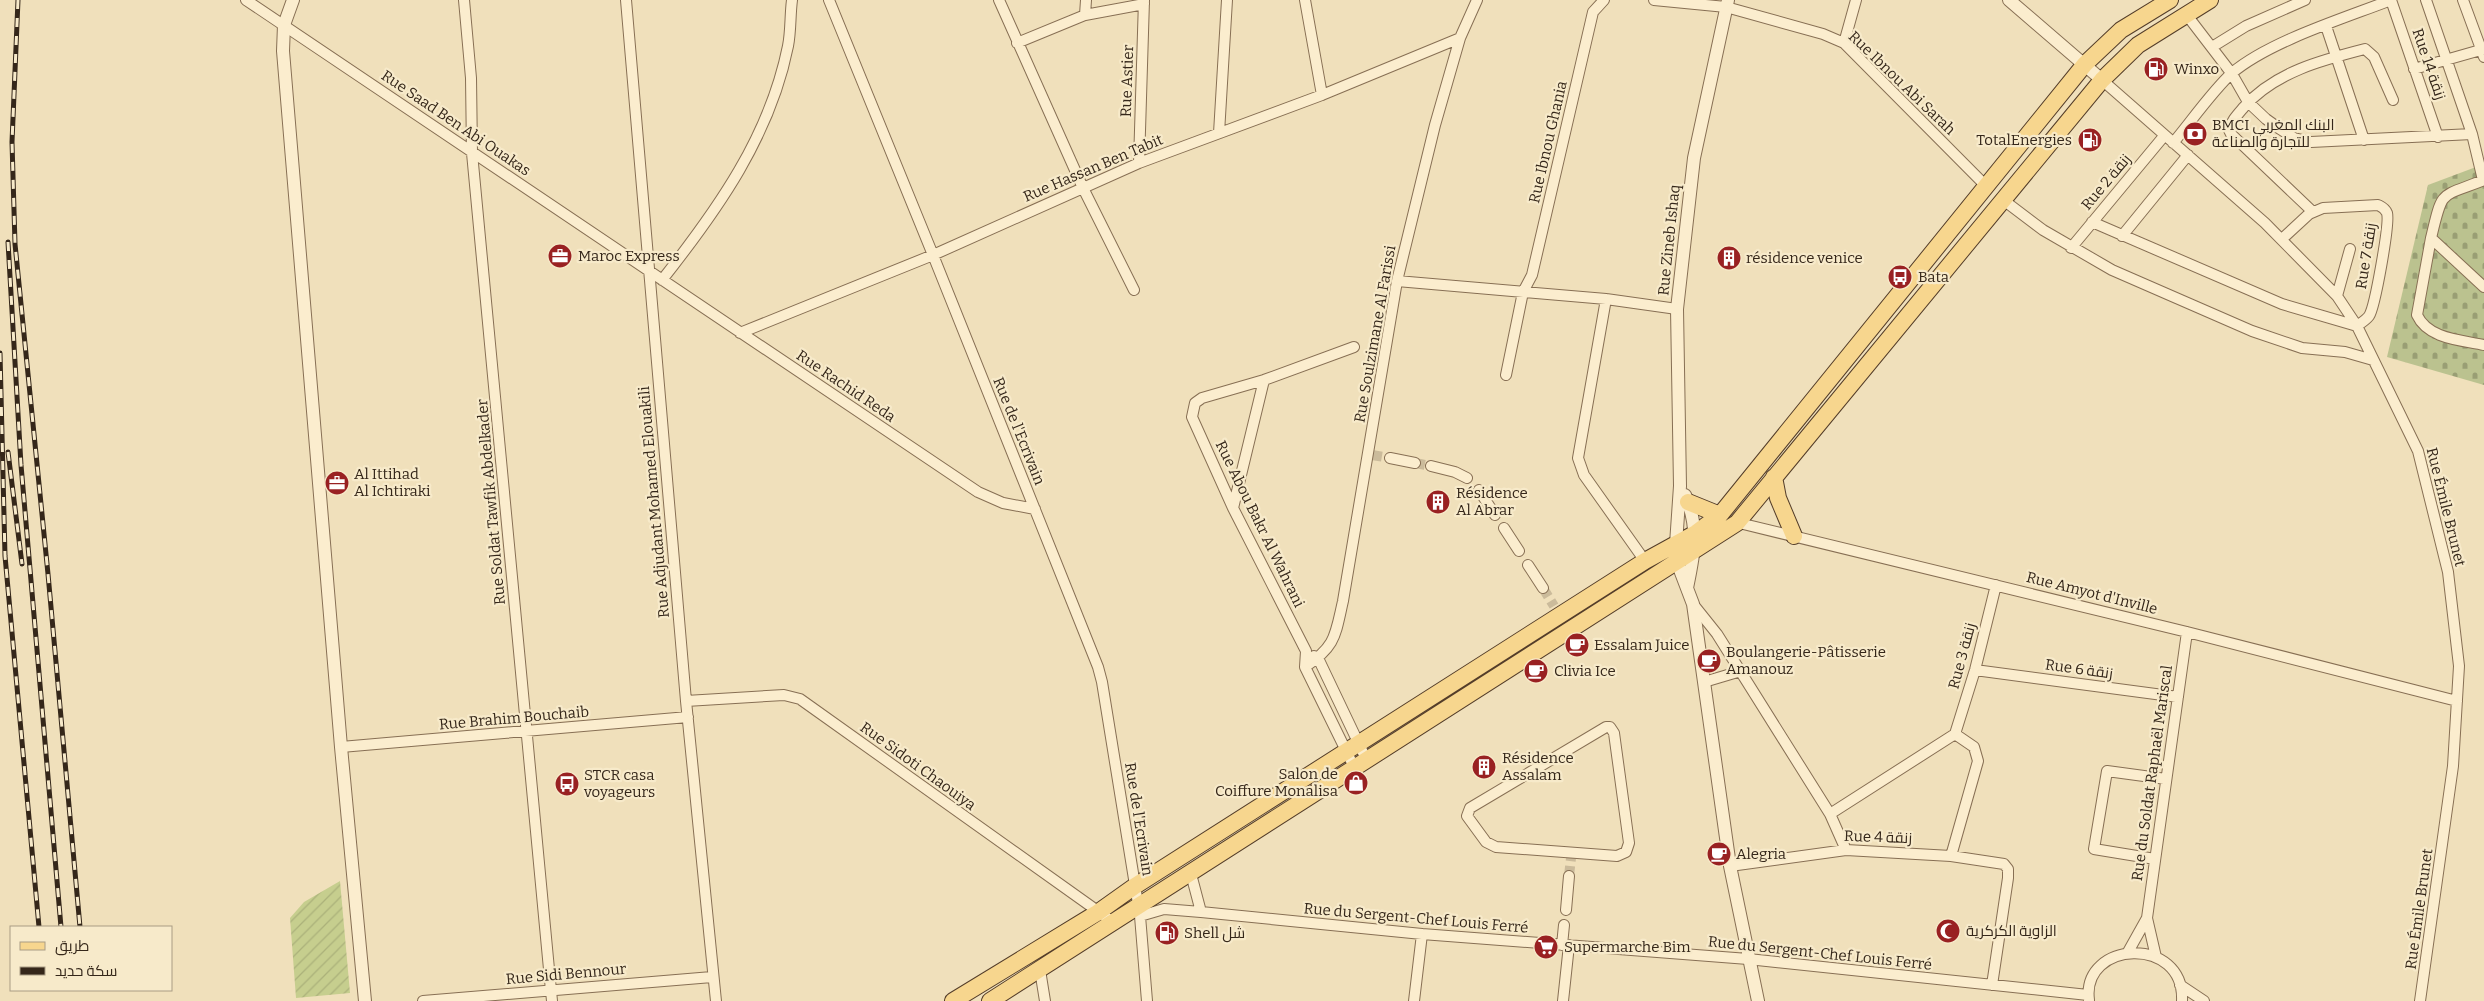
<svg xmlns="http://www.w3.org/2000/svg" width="2484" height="1001" viewBox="0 0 2484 1001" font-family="Bitter,Cairo,serif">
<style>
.cemetery{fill:url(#cemetery-stones)}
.garden{fill:url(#garden-furrows)}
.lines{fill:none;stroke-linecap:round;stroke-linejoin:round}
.minor-tunnel{stroke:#cbbb9b;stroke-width:10;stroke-dasharray:10 5;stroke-linecap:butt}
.minor-casing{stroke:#876f54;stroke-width:12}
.tertiary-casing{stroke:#876f54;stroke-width:14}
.primary-casing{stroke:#543d29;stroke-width:18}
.minor{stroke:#fbedce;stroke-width:10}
.tertiary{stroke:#fbedce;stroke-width:12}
.primary{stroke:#f7d68e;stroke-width:16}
.rail-casing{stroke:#35271a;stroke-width:5}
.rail{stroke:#f7eaca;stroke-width:3;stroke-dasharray:9;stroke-linecap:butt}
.labels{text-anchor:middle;stroke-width:4.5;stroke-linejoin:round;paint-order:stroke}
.street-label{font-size:15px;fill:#35271a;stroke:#f7eaca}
.poi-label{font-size:15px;fill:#35271a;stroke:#f7eaca;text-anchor:start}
</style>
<defs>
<pattern id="cemetery-stones" width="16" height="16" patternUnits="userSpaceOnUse" patternTransform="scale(1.25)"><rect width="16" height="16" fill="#bbc28f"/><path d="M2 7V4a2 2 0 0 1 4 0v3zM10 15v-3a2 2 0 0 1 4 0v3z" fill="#999e74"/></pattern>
<pattern id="garden-furrows" width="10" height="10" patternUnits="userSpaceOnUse" patternTransform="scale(1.25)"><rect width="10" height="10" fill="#c6ce8e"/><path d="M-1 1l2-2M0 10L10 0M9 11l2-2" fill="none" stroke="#abb17a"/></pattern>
</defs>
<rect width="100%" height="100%" fill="#f0e0bb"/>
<path class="cemetery" d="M 2484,164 L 2484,385 L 2387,357 L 2428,185 Z"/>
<path class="garden" d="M 340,881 L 350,993 L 296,998 L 290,918 L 304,902 Z"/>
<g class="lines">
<path class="minor-tunnel" d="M 1372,455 L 1390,458
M 1415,463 L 1431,466
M 1543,588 L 1554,606
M 1569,876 L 1571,858"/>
<defs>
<path id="minor" d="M 246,0 L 978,492 L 1003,503 L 1035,509
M 464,0 L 471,78 L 472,153 L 552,1001
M 626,0 L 686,701 L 716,1001
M 829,0 L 933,255 L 1098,667 L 1102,682 L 1140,916 L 1164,909 L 1201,912 L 1422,934 L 1748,959 L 2088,995
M 999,0 L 1083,188 L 1134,290
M 1305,0 L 1322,95
M 1654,0 L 1726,7 L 1823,34 L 1844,43 L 1986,186
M 2391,0 L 2438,137
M 2426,0 L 2472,134 L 2483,180
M 2463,0 L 2484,57
M 2186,14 L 2232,74 L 2248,102 L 2266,119 L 2280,129 L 2294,138 L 2311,142 L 2472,134
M 1085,15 L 1086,0
M 2326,26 L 2364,140
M 1017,43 L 1085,15 L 1144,4
M 1844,43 L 1856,0
M 2212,47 L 2246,26 L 2305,0
M 2414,69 L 2484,49
M 2102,80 L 2265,223 L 2337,296 L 2357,326 L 2418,451 L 2448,572 L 2459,666 L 2453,766 L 2420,1001
M 1219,133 L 1227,0
M 2173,143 C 2190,123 2213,90 2232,73 C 2270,41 2345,18 2391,0
M 1139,163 L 1144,0
M 2484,180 C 2439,198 2443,188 2431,238 L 2484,287
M 2002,199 L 2043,230 L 2112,270 L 2252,331 L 2302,348 L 2345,352 L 2373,360
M 2313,212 L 2231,134 L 2229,130 C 2231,121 2238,114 2244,107 C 2275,72 2322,60 2365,49 L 2374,57 L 2393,100
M 2092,222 L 2282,304 L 2357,326 C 2361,323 2366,320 2369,316 C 2375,307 2390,223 2387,213 C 2385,208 2382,207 2378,205 L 2323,208 L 2309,214 L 2282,239
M 2122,236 L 2188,155
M 2431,238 L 2417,315 C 2428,339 2461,340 2484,345
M 2071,248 L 2164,136
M 662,280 C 718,209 770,136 788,46 C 791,31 790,15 792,0
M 1397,281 L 1606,299 L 1677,309
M 2337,296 L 2350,249
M 1606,299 L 1578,458 L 1584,475 L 1645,561
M 740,333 L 933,255 L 1139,163 L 1322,95 L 1460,38
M 1354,347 L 1264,380 L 1202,398 L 1195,403 L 1192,417 L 1233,508 L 1306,651 L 1305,667 L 1355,769
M 1506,375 L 1523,292 L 1532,275 L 1593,12 L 1604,0
M 1390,458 L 1415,463
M 1431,466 L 1455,472 L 1467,478
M 1479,490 L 1495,515
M 1233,508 L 1264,380
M 1735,522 L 2187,632 L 2457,701
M 1504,528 L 1519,551
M 1528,565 L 1543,588
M 1693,604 L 1717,634 L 1830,814 L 1846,850
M 1314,656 L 1318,658 L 1367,761
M 1305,667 C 1336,646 1335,636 1343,601 L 1397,281 L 1435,125 L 1460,38 L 1477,0
M 1975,670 L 2178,697
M 1704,682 L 1741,671
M 686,701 L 784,695 L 800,699 L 1113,922
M 1606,727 L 1610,727 L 1614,733 L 1629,843 L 1626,852 L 1617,856 L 1496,847 L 1486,842 L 1467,816 L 1470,808 Z
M 1955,734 L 1975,670 L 1996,585
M 341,747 L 688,717
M 1830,814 L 1955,734
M 1951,856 L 1978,761 L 1974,747 L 1955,734
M 2155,859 L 2094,849 L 2107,771 L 2166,779
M 1730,866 L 1846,850 L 1951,856 L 2004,864 L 2008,869 L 2008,878 L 1992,985
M 1191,874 L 1201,912
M 1566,910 L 1569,876
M 1140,916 L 1147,1001
M 2147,918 L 2156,957
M 1562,945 L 1564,925
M 2128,952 L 2147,918 L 2187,632
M 1040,970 L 1045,1001
M 2180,985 L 2204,1001
M 2089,1000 C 2081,940 2185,935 2182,1001
M 423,1001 L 712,977
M 1414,1001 L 1422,934
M 1563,1001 L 1569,945"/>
<path id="tertiary" d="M 293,0 L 284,25 L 283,51 L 341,747 L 365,1001
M 1728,0 L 1694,158 L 1677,309 L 1680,486 L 1676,544 L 1677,562 L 1693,604 L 1730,866 L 1758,1001
M 2009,0 L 2102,80
M 1685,495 C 1700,528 1694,554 1687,588"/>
<path id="primary" d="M 1774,477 L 1778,498 L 1794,536
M 1688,502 L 1720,515
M 953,1001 L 1097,913 L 1135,886 L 1645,561 L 1696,533 L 1720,515 L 2085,64 L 2121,30 L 2170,0
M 990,1001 L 1737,523 L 2102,80 L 2138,45 L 2210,0"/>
</defs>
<use href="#minor" class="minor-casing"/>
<use href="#tertiary" class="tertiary-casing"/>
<use href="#primary" class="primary-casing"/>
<use href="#minor" class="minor"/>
<use href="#tertiary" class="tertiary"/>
<use href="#primary" class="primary"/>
<defs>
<path id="rail" d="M 18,0 L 12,142 L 15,244 L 48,574 L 80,927
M 8,242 L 21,465 L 61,927
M 0,353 L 5,556 L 39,927
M 8,452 L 22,564"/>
</defs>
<use href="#rail" class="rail-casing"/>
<use href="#rail" class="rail"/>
</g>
<defs>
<symbol id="fuel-disc" viewBox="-11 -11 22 22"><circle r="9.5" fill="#992122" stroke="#f7eaca"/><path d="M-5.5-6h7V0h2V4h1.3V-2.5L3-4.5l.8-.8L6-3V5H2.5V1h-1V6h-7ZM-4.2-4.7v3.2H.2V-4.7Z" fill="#fff"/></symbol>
<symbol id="bank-disc" viewBox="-11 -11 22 22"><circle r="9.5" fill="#992122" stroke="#f7eaca"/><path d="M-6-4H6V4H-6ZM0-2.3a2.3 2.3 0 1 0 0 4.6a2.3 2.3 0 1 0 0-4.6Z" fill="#fff"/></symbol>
<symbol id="office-disc" viewBox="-11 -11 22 22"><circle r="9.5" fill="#992122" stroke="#f7eaca"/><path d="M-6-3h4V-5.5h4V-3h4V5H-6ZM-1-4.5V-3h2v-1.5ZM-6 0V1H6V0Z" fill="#fff"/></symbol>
<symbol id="building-disc" viewBox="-11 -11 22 22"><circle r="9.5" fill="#992122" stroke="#f7eaca"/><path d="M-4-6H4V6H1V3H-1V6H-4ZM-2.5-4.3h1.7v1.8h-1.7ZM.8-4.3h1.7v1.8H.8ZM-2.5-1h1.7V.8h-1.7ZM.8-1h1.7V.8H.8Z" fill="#fff"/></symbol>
<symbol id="bus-disc" viewBox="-11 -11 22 22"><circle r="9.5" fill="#992122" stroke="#f7eaca"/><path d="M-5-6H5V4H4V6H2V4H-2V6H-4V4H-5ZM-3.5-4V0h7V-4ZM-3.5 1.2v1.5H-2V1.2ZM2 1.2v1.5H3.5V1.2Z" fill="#fff"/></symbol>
<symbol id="cafe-disc" viewBox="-11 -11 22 22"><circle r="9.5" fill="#992122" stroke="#f7eaca"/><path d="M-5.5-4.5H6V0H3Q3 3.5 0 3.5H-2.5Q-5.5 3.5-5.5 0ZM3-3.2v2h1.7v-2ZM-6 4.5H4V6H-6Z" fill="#fff"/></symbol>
<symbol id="shop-disc" viewBox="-11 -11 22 22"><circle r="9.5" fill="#992122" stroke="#f7eaca"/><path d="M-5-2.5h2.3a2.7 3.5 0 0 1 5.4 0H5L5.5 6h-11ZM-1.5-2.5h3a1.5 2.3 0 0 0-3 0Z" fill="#fff"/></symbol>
<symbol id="mosque-disc" viewBox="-11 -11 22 22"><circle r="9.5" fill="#992122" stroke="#f7eaca"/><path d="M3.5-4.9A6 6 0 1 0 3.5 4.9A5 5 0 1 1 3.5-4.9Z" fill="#fff"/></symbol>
<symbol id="supermarket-disc" viewBox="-11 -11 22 22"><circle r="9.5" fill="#992122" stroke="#f7eaca"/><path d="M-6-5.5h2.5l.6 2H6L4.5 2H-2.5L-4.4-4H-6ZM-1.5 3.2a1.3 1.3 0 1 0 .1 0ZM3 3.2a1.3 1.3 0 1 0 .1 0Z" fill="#fff"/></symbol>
</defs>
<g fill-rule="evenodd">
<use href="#fuel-disc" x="2142" y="55" width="28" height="28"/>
<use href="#bank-disc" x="2181" y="120" width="28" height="28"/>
<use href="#fuel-disc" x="2076" y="126" width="28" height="28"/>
<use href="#office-disc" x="546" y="242" width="28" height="28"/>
<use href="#building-disc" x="1715" y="244" width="28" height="28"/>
<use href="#bus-disc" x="1886" y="263" width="28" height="28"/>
<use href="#office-disc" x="323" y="469" width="28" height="28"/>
<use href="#building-disc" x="1424" y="488" width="28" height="28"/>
<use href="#cafe-disc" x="1563" y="631" width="28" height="28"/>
<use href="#cafe-disc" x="1695" y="647" width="28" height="28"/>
<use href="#cafe-disc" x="1522" y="657" width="28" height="28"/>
<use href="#building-disc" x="1470" y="753" width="28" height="28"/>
<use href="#shop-disc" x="1342" y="769" width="28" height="28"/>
<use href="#bus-disc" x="553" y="770" width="28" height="28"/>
<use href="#cafe-disc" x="1705" y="840" width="28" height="28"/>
<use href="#mosque-disc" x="1934" y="917" width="28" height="28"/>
<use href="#fuel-disc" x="1153" y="919" width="28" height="28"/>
<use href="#supermarket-disc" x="1532" y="933" width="28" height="28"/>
</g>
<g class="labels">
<g class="street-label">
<text transform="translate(2429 64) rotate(71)" y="5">Rue 14 زنقة</text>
<text transform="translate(1127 81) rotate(-88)" y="5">Rue Astier</text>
<text transform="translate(1902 83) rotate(44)" y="5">Rue Ibnou Abi Sarah</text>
<text transform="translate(456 123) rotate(34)" y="5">Rue Saad Ben Abi Ouakas</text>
<text transform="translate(1548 142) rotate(-77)" y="5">Rue Ibnou Ghania</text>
<text transform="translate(1093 168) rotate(-23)" y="5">Rue Hassan Ben Tabit</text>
<text transform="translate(2106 182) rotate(-50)" y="5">Rue 2 زنقة</text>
<text transform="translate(1669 240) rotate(-84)" y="5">Rue Zineb Ishaq</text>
<text transform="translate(2366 256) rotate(-81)" y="5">Rue 7 زنقة</text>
<text transform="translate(1375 334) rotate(-80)" y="5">Rue Soulzimane Al Farissi</text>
<text transform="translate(846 386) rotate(34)" y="5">Rue Rachid Reda</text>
<text transform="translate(1019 431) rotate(68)" y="5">Rue de l'Ecrivain</text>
<text transform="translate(491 502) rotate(-95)" y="5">Rue Soldat Tawfik Abdelkader</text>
<text transform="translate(654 502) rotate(-95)" y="5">Rue Adjudant Mohamed Elouakili</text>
<text transform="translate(2446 507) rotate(76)" y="5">Rue Émile Brunet</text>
<text transform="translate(1260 524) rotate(64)" y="5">Rue Abou Bakr Al Wahrani</text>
<text transform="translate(2092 593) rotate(14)" y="5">Rue Amyot d'Inville</text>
<text transform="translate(1962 656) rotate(-75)" y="5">Rue 3 زنقة</text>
<text transform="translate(2079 669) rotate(8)" y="5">Rue 6 زنقة</text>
<text transform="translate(514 718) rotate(-5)" y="5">Rue Brahim Bouchaib</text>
<text transform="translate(918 766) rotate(36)" y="5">Rue Sidoti Chaouiya</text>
<text transform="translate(2152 773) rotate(-82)" y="5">Rue du Soldat Raphaël Mariscal</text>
<text transform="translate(1139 819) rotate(81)" y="5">Rue de l'Ecrivain</text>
<text transform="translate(1878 837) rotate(2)" y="5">Rue 4 زنقة</text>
<text transform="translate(2419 909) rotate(-82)" y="5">Rue Émile Brunet</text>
<text transform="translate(1416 918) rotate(5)" y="5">Rue du Sergent-Chef Louis Ferré</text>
<text transform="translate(1820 953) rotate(6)" y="5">Rue du Sergent-Chef Louis Ferré</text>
<text transform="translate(566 974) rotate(-5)" y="5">Rue Sidi Bennour</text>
</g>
<g class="poi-label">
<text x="2174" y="74">Winxo</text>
<text x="2212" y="130">BMCI البنك المغربي<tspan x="2212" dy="17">للتجارة والصناعة</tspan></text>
<text x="2072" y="145" text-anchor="end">TotalEnergies</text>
<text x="578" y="261">Maroc Express</text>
<text x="1746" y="263">résidence venice</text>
<text x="1918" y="282">Bata</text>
<text x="354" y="479">Al Ittihad<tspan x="354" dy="17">Al Ichtiraki</tspan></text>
<text x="1456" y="498">Résidence<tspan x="1456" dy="17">Al Abrar</tspan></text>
<text x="1594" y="650">Essalam Juice</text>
<text x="1726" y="657">Boulangerie-Pâtisserie<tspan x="1726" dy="17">Amanouz</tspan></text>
<text x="1554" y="676">Clivia Ice</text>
<text x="1502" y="763">Résidence<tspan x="1502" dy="17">Assalam</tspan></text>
<text x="1338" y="779" text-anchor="end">Salon de<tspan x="1338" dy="17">Coiffure Monalisa</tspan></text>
<text x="584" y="780">STCR casa<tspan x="584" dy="17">voyageurs</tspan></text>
<text x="1736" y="859">Alegria</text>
<text x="1966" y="936">الزاوية الكركرية</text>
<text x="1184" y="938">Shell شل</text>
<text x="1564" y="952">Supermarche Bim</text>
</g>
</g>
<rect x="10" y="926" width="162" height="65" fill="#f7eaca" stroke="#a99c84"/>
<rect x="20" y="942" width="25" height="8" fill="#f7d68e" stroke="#a99c84"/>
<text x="55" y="951" font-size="15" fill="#35271a">طريق</text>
<rect x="20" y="967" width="25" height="8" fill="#35271a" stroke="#a99c84"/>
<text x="55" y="976" font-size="15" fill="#35271a">سكة حديد</text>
</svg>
